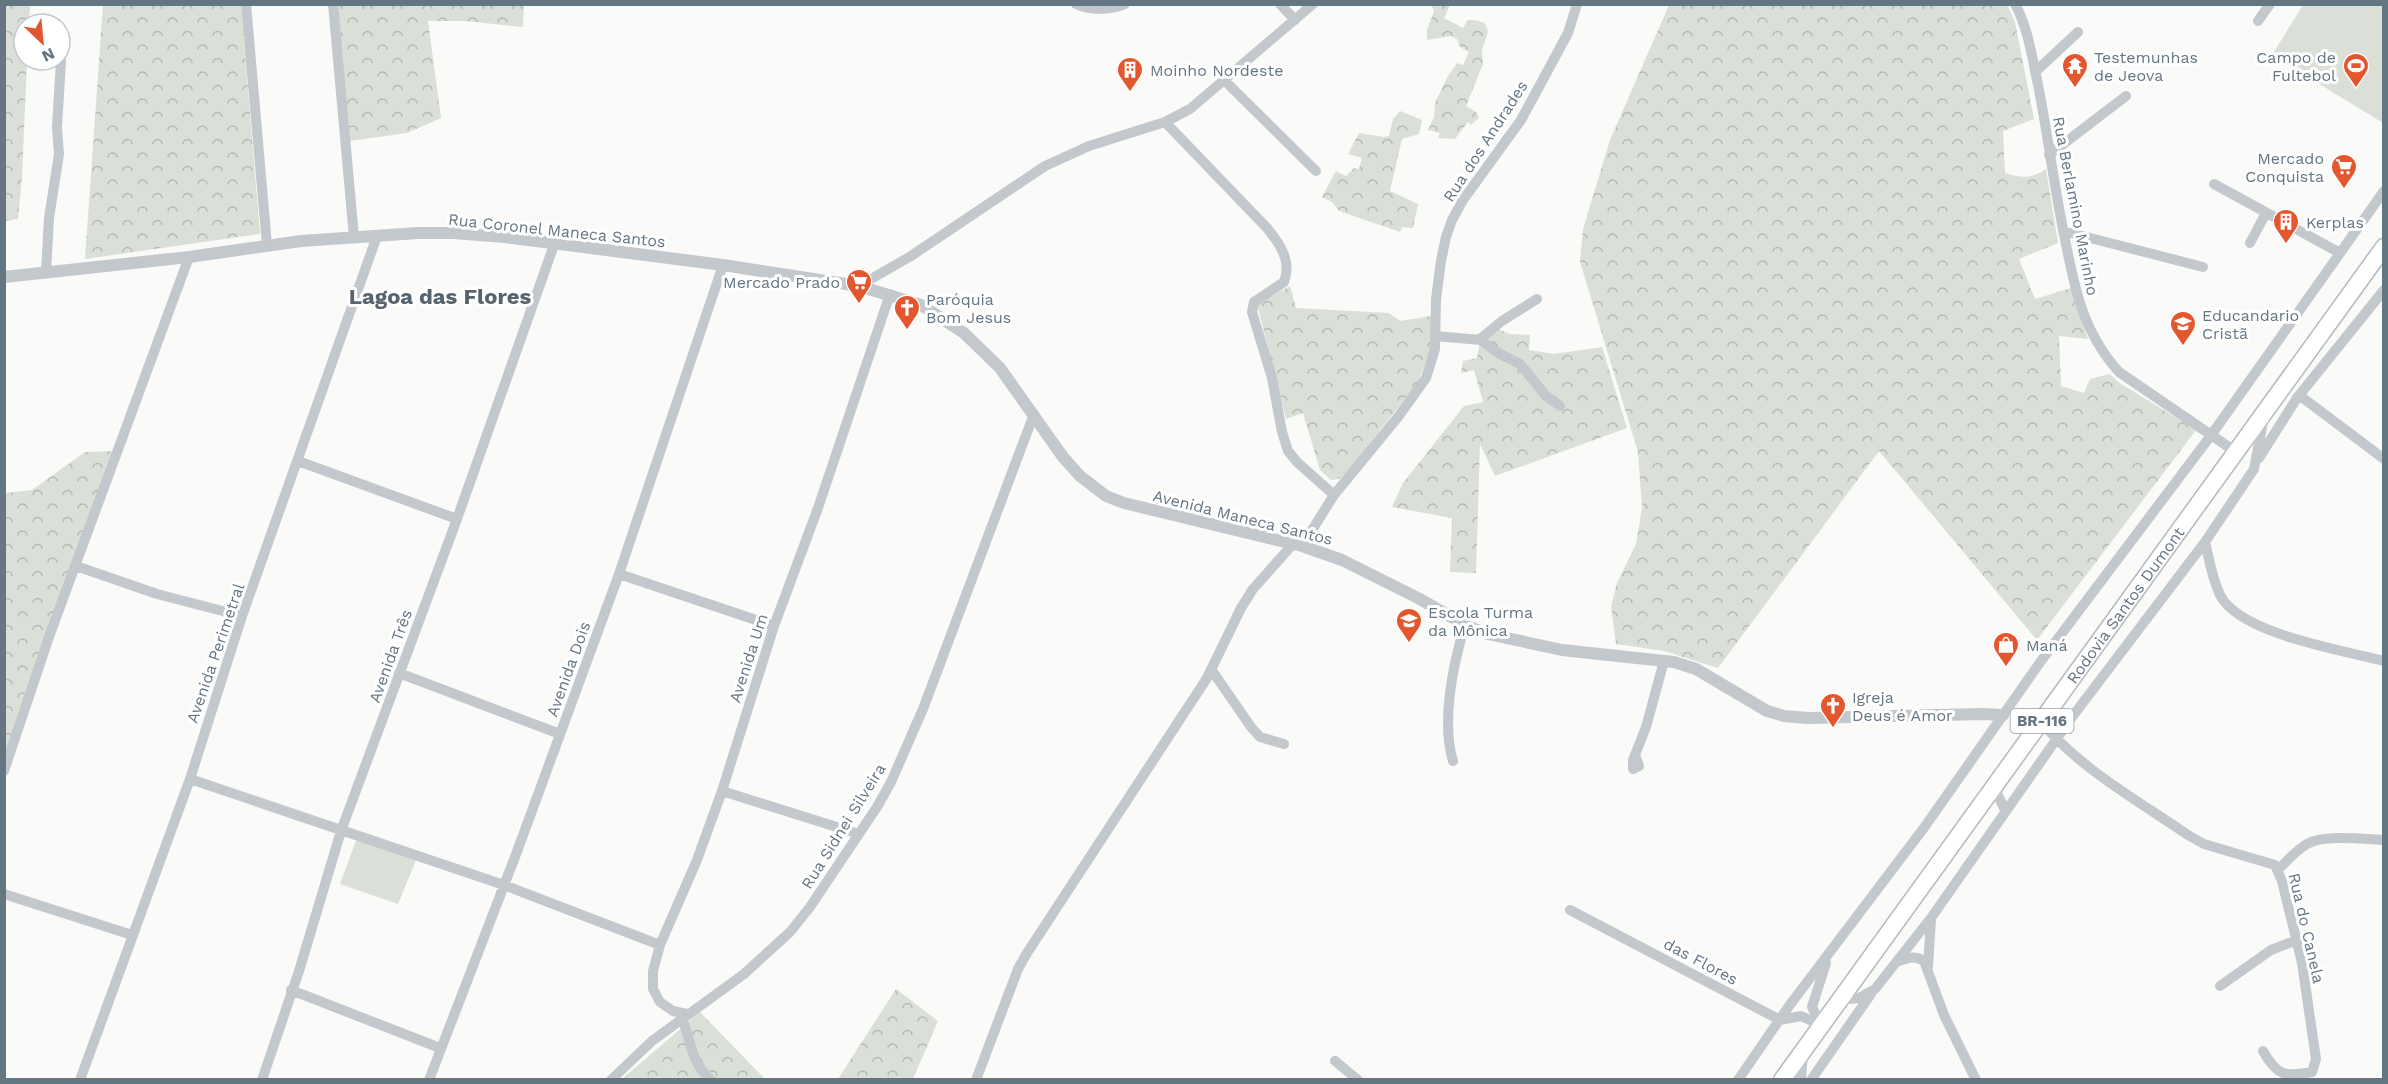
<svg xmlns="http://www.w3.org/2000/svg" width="2388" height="1084" viewBox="0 0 2388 1084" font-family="'Work Sans',sans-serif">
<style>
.forest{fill:url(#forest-crowns)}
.pitch{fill:#dadfd7}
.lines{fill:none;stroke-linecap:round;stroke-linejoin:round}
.trunk-casing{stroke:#b4b9bd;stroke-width:19}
.minor{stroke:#c3c8cc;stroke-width:10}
.tertiary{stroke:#c3c8cc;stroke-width:12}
.trunk{stroke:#fff;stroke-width:16}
.labels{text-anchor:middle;stroke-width:6;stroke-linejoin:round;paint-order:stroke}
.shield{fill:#fff;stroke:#939fa8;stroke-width:1.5}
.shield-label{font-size:15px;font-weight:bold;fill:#657683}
.poi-label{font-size:16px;fill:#657683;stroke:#fff;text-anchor:start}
.street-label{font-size:16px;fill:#657683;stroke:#fff}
.district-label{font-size:22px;font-weight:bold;fill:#57646e;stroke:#fff}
</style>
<defs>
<pattern id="forest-crowns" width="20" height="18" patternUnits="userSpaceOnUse" patternTransform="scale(1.5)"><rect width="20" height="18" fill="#dadfd7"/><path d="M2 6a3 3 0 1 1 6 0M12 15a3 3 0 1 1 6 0" fill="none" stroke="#b4b9b4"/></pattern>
</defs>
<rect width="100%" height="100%" fill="#fafaf8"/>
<path class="forest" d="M 5,4 L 30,5 L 29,24 L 24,24 L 24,60 L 27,60 L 22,177 L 18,219 L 5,221 Z
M 103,5 L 241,5 L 260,234 L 85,259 Z
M 337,5 L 524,5 L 523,27 L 465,21 L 428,21 L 441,118 L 407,133 L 350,141 Z
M 1431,5 L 1450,5 L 1444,18 L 1463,28 L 1468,20 L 1474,20 L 1485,23 L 1488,31 L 1482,51 L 1483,64 L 1466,106 L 1476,112 L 1479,118 L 1471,125 L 1468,122 L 1455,139 L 1438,138 L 1440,133 L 1428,130 L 1434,117 L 1435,103 L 1448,76 L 1457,63 L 1463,65 L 1469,52 L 1460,47 L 1457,39 L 1451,36 L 1427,40 L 1427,30 L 1434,11 Z
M 1669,5 L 2008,6 L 2015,22 L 2034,119 L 2003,131 L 2005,173 C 2020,178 2032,179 2046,169 L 2058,243 L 2019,259 L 2035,299 L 2071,288 L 2088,339 L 2059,336 L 2061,386 L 2084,393 L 2090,379 L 2110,374 L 2118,382 L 2196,430 L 2037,640 L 1879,451 L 1718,668 L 1664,651 L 1616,644 L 1611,606 L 1617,583 L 1636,544 L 1642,508 L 1638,452 L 1580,262 L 1583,229 L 1610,140 Z
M 1400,111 L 1422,120 L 1419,134 L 1402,139 L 1390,191 L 1418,204 L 1413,228 L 1402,227 L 1400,232 L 1339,211 L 1332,202 L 1322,197 L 1336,171 L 1346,176 L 1354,168 L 1359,169 L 1362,158 L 1348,154 L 1359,133 L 1383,137 L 1389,136 L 1393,119 Z
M 1290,286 L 1296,308 L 1389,313 L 1400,321 L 1432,316 L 1430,351 L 1418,382 L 1348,471 L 1339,479 L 1331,480 L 1320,470 L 1303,413 L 1286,419 L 1257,304 Z
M 1498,329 L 1510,334 L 1530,335 L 1529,350 L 1554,354 L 1602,347 L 1627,428 L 1495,476 L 1480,444 L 1476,573 L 1450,572 L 1452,518 L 1392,507 L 1403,483 L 1464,406 L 1483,402 L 1474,370 L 1461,373 L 1463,361 L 1477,358 L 1480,340 Z
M 113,451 L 5,765 L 5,493 L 32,490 L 85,452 Z
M 896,989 L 938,1021 L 913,1079 L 838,1079 Z
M 700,1012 L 765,1079 L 621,1080 Z"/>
<path class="pitch" d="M 2303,5 L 2383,5 L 2383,123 L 2272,55 Z
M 357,838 L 417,858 L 398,904 L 340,884 Z"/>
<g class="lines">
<defs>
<g id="trunk">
<path id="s1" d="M 1782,1080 L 2384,247"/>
</g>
</defs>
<use href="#trunk" class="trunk-casing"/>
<path class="minor" d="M 246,4 L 267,245
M 333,4 L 354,237
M 1076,4 C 1091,11 1110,10 1125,4
M 1280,4 L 1295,20
M 2015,4 C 2027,26 2031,51 2036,75 C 2047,127 2053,181 2064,234 C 2074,286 2082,331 2119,372 L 2236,452
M 2258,21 L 2270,4
M 2035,72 L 2078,32
M 1225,81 L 1316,171
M 1165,122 L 1267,228 C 1280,244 1292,261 1284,282 L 1254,302 L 1252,312 L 1272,378 L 1282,432 L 1288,451 L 1297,462 L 1334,495
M 2049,155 L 2126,96
M 2214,184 L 2340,253
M 2063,231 L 2203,267
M 2250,243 L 2266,213
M 46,272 L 49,218 L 59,154 L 57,127 L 61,61
M 859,286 L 911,256 L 1045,166 L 1089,146 L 1165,122 L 1190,109 L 1313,4
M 1435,336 L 1481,340 L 1498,353 L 1520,364 L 1546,396 L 1560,406
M 1480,339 L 1502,321 L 1537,299
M 2299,395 L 2384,459
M 2259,458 L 2297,398 L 2384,290
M 298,461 L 457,519
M 2205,542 C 2209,559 2212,578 2220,595 C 2240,634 2342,650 2384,661
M 1302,546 L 1334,495 L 1398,417 L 1426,378 L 1435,349 L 1436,299 L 1441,261 L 1446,237 L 1452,220 L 1463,200 L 1521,120 L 1568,33 L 1577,4
M 76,566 L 157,594 L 242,616
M 619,574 L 774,626
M 1211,669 L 1251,727 L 1260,737 L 1284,744
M 399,673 L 560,734
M 2041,722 C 2082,770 2137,800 2188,835 L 2204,844 L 2275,865 L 2282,881 L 2302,963 L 2316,1059 L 2312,1072 C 2285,1077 2277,1076 2263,1051
M 1635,755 L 1639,766 L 1633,769 L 1633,760 L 1646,727 L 1664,661
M 1453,761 C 1441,722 1453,664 1465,625
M 4,771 L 50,634 L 189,257
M 190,779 L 504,885 L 660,945
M 1994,787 L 2005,810
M 722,791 L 859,834
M 2278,870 C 2287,861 2295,851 2307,844 C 2323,834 2364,839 2384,840
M 4,894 L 132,935
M 1570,910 L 1780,1020 L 1801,1016 L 1821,1025
M 1899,961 C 1908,958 1915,955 1924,961 L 1944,1015 L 1976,1080
M 1928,967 L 1931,919
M 2220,986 L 2271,950 L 2297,940
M 291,990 L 440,1048
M 1838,1000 L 1859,998 L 1875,989 L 1931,918 L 2072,717 L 2205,542 L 2254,469 L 2264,417
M 687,1014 L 673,1011 L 660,1002 L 653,989 L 653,971 L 660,945 L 697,860 L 722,791 L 774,626 L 818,508 L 890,294
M 682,1018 C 691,1041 691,1063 711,1080
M 1821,1025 L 1812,1007 L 1826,963
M 1335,1061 L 1358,1080
M 80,1080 L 190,779 L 242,616 L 377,236
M 262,1080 L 299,971 L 341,831 L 457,519 L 554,245
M 429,1080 L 515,857 L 619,574 L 723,265
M 611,1080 L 652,1041 L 744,974 L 790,932 L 810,907 L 877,807 L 891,782 L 923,709 L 1034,414
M 976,1080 L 1018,969 L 1027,953 L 1207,678 L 1241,608 L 1253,589 L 1293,544
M 1738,1080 L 1789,1006 L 1926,825 L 2041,661 L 2212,434 L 2384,191
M 1801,1080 L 1803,1053
M 1811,1080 L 1871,994"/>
<path class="tertiary" d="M 4,277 L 189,257 L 301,241 L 418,233 L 453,233 L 505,237 L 723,265 L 859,286 L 921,305 L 964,333 L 1000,368 L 1063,457 L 1080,476 L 1106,496 L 1124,503 L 1302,546 L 1342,560 L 1418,598 L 1469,627 L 1488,634 L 1562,650 L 1674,662 L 1696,669 L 1767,711 L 1784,716 L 1808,718 L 1982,714 L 2003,715"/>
<use href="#trunk" class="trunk"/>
</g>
<defs>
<symbol id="temple-pin" viewBox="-11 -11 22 30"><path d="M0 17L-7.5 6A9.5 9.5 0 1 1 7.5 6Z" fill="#e4572e" stroke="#fff"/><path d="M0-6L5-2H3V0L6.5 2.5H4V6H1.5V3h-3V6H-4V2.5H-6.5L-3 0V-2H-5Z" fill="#fff"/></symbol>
<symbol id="stadium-pin" viewBox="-11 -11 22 30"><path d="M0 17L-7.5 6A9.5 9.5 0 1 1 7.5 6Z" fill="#e4572e" stroke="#fff"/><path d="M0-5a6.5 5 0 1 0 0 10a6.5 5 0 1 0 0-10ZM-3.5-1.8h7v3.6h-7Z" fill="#fff"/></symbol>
<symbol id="building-pin" viewBox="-11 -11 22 30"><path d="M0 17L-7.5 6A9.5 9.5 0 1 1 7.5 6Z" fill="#e4572e" stroke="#fff"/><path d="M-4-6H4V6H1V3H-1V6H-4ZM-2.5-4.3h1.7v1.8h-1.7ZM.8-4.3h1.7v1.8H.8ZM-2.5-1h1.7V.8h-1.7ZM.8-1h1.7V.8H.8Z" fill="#fff"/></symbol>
<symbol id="supermarket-pin" viewBox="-11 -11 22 30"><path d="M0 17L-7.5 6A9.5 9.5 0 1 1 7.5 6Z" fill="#e4572e" stroke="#fff"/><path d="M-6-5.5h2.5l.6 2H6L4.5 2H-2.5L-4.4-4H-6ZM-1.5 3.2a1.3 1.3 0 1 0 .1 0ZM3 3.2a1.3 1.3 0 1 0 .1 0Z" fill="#fff"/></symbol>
<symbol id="church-pin" viewBox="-11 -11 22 30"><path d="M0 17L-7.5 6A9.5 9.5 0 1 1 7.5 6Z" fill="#e4572e" stroke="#fff"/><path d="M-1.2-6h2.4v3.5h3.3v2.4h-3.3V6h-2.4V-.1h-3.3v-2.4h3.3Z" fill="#fff"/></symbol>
<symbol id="school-pin" viewBox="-11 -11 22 30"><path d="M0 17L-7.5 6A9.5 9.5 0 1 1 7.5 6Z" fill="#e4572e" stroke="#fff"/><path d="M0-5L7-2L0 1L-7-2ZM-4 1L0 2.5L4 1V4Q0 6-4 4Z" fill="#fff"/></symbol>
<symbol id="shop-pin" viewBox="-11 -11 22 30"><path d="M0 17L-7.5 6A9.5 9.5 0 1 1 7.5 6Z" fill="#e4572e" stroke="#fff"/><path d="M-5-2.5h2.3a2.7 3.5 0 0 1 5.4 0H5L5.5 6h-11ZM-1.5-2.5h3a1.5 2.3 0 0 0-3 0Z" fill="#fff"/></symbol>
</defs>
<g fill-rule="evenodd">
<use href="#temple-pin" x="2060" y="51" width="30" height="40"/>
<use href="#stadium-pin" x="2341" y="51" width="30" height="40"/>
<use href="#building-pin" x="1115" y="55" width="30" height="40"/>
<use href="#supermarket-pin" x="2329" y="152" width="30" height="40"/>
<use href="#building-pin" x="2271" y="207" width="30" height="40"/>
<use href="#supermarket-pin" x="844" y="267" width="30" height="40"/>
<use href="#church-pin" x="892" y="293" width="30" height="40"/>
<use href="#school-pin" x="2168" y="309" width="30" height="40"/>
<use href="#school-pin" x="1394" y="606" width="30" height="40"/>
<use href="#shop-pin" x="1991" y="630" width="30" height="40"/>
<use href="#church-pin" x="1818" y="691" width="30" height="40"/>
</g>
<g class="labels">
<rect class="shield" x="2010.5" y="709" width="63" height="24" rx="4.5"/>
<g class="shield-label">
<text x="2042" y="726">BR-116</text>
</g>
<g class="poi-label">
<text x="2094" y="63">Testemunhas<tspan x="2094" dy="18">de Jeova</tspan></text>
<text x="2336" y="63" text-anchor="end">Campo de<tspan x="2336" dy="18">Fultebol</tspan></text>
<text x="1150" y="76">Moinho Nordeste</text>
<text x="2324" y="164" text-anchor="end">Mercado<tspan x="2324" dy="18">Conquista</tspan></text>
<text x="2306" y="228">Kerplas</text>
<text x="840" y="288" text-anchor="end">Mercado Prado</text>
<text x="926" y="305">Paróquia<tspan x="926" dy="18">Bom Jesus</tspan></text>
<text x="2202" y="321">Educandario<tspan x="2202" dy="18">Cristã</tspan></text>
<text x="1428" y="618">Escola Turma<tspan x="1428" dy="18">da Mônica</tspan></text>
<text x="2026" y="651">Maná</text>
<text x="1852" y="703">Igreja<tspan x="1852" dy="18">Deus é Amor</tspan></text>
</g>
<g class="street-label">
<text transform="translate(1485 141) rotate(-57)" y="6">Rua dos Andrades</text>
<text transform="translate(2076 206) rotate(79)" y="6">Rua Berlamino Marinho</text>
<text transform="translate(557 230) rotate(6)" y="6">Rua Coronel Maneca Santos</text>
<text transform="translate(1243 517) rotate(14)" y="6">Avenida Maneca Santos</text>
<text dy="6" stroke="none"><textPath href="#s1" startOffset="586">Rodovia Santos Dumont</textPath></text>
<text transform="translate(215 653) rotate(-71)" y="6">Avenida Perimetral</text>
<text transform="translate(390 656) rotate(-70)" y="6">Avenida Três</text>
<text transform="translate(748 658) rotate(-72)" y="6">Avenida Um</text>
<text transform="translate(568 669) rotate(-70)" y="6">Avenida Dois</text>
<text transform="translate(843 826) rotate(-58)" y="6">Rua Sidnei Silveira</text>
<text transform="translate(2307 928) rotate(77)" y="6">Rua do Canela</text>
<text transform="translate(1701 961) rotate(28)" y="6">das Flores</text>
</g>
<g class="district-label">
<text x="440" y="304">Lagoa das Flores</text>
</g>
</g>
<rect width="2388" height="1084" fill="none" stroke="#657683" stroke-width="12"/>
<g transform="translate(42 42) rotate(154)"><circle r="28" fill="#ffffff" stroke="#c1c8cd" stroke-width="1.5"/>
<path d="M0-4.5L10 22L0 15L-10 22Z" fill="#e4572e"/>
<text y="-9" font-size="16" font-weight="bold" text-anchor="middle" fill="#657683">N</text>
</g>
</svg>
